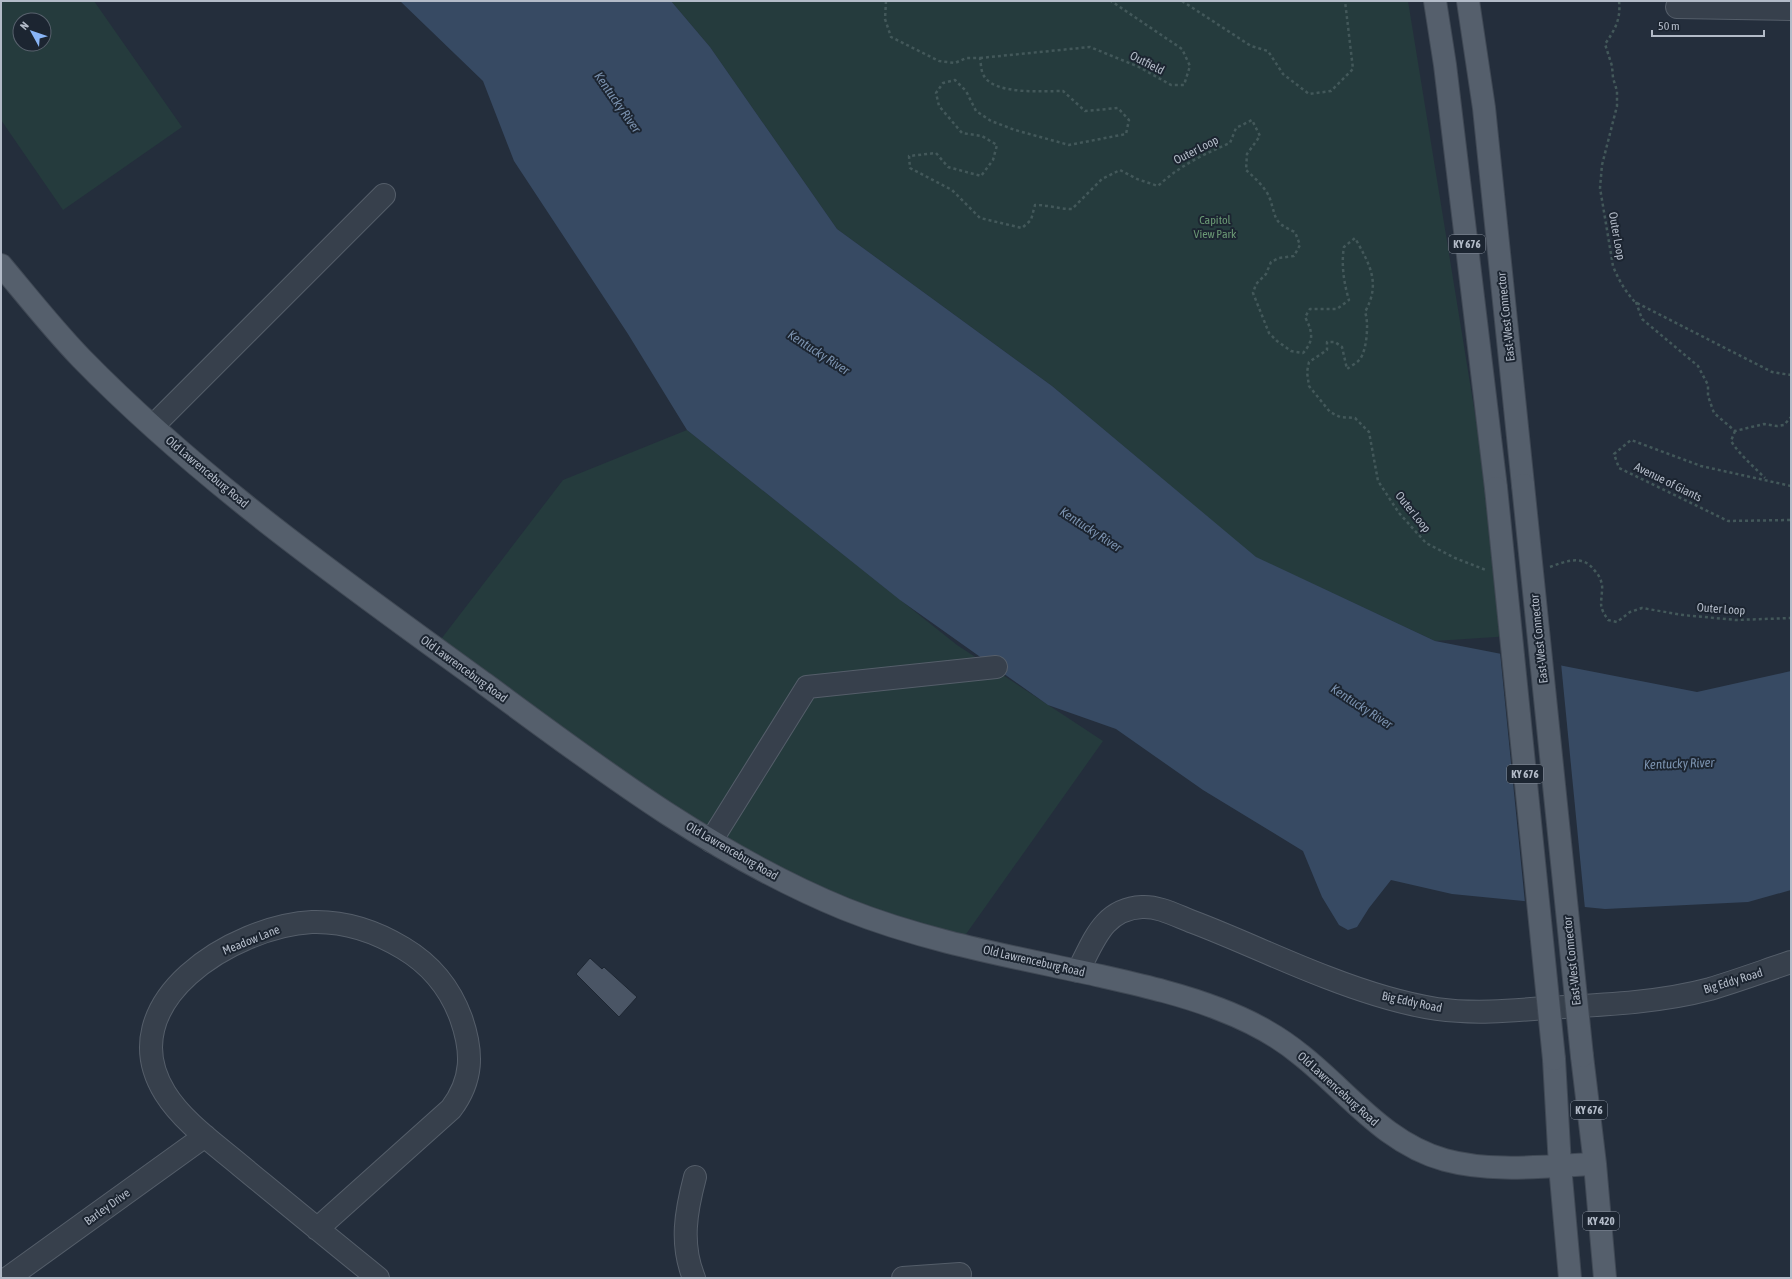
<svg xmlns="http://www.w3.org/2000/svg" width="1792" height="1279" viewBox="0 0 1792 1279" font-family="'Asap Condensed',sans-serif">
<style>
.green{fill:#253b3d;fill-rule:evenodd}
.water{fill:#374a63}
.pier{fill:#242e3c}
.building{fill:#4a5565;stroke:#1e2733}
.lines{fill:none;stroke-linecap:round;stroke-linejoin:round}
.minor-casing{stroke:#555e6a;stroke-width:24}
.major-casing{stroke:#404955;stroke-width:24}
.path{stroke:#43585a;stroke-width:2.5;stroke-dasharray:3 3;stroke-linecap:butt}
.minor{stroke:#37404c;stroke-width:22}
.major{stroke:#555f6c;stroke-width:22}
.major-bridge-casing{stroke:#404955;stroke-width:24;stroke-linecap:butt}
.major-bridge{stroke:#555f6c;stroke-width:22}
.labels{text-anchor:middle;stroke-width:4;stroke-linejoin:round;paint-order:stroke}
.shield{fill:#1c2531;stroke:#868e9b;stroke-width:1}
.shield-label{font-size:11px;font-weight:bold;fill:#b3bbc8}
.street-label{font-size:12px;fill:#b3bbc8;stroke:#1c2531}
.park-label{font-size:12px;fill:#6a9874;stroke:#1c2531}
.water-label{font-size:13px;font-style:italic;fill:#7b92af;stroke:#1c2531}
</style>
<rect width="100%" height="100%" fill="#242e3c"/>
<path class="green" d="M 1,1 L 94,1 L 182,127 L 63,210 L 1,120 ZM 20,20 L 44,20 L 44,44 L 20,44 Z
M 671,1 L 1408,1 L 1511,636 L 1435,641 L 1255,557 L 1052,386 L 837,229 L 710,47 Z
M 687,430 L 957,645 L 1103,741 L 959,944 L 750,859 L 435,647 L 563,480 Z"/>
<path class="water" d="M 400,1 L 671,1 L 710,47 L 837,229 L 1052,386 L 1256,557 L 1435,641 L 1697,692 L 1791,671 L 1791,890 L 1748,902 L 1605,909 L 1452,894 L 1391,880 L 1369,908 L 1357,927 L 1348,930 L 1339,925 L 1322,897 L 1303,851 L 1203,790 L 1116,729 L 1048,705 L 900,600 L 687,430 L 628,334 L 514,161 L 483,81 Z"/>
<path class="pier" d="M 1500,652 L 1561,663 L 1585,909 L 1525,903 Z"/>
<path class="building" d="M 590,958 L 602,969 L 604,967 L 637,997 L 619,1017 L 576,974 Z"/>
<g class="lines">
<defs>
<path id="minor" d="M 1677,7 L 1791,9
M 153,426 L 384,195
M 711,841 L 807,687 L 996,667
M 1078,971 C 1094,941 1103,909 1142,907 C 1159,906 1177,916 1193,922 C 1238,939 1281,960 1326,977 C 1362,991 1398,1003 1437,1009 C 1473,1014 1509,1011 1545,1008 C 1599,1005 1658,1003 1710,989 C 1737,981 1764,971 1791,962
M 317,1229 L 451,1109 C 473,1080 473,1052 461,1018 C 450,988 430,964 403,948 C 375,931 345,921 312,922 C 234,926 109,1002 165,1093 C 183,1122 215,1144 241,1166 C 286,1203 332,1241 378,1278
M 8,1278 L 205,1136
M 694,1278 C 680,1244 686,1211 695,1177
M 903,1278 L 960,1274"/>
<path id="major" d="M 1435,1 L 1445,65 L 1496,488
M 1468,1 L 1484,108 L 1523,485
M 1,265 C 27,296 53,329 81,358 C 202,482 346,583 485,684 C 599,768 713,855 845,909 C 927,942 1015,957 1101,976 C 1140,985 1181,994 1219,1009 C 1248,1020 1277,1035 1301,1055 C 1348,1092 1384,1143 1445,1160 C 1493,1173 1546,1166 1595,1164
M 1582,1056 L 1595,1164 L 1605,1278
M 1554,1059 L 1560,1166 L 1570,1278"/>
</defs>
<use href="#minor" class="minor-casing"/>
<use href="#major" class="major-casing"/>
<path class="path" d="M 886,1 L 885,19 L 891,37 L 939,61 L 955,63 L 966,58 L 980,58 C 981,64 981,72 984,76 C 995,95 1043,91 1063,91 L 1085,111 L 1118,108 L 1129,120 L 1126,134 L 1069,145 L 1015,130 L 991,121 L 976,111 L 966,91 L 955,80 L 943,83 L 936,93 L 939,106 L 962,133 L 982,136 L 997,145 L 993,160 L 981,176 L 948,167 L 936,153 L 909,156 L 910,168 L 952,190 L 980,218 L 1022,228 L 1031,220 L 1035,205 C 1048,205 1059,209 1072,209 L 1102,179 L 1120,170 L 1137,179 L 1158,186 C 1179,166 1204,154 1230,143 L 1236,128 L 1252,120 L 1260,136 L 1247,154 L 1246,170 C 1255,178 1266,188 1270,199 C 1277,220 1273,222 1295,232 L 1300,245 L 1294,256 L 1279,258 L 1271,262 L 1266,274 L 1256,284 L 1253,293 L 1269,333 L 1277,341 L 1291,351 L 1303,353 C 1314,341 1313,332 1305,317 L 1310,309 L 1337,309 L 1349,300 C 1344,284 1341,264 1344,247 L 1355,238 C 1370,265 1381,283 1365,312 C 1369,322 1367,350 1360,359 C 1357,363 1351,366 1347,369 L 1342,347 L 1335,342 L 1327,342 L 1327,350 L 1309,362 L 1307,372 L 1309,386 L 1330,412 L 1340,417 L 1355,418 L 1369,432 L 1378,481 L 1399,513 L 1426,543 L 1455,558 L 1486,570
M 1182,1 L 1251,46 L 1268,51 L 1283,74 L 1309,94 L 1331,91 L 1353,69 L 1345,1
M 1619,1 C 1621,19 1615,30 1605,44 L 1612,66 L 1613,78 L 1617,91 L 1617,106 L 1602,165 L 1600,188 L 1613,266 C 1618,279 1625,291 1635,302 L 1772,372 L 1791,375
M 980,58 L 1090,47 L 1139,67 L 1171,85 L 1184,85 L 1190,66 L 1182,49 L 1111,1
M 1636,302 L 1642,319 L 1698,366 L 1708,385 L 1708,396 L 1714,413 L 1735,431 L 1764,424 L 1777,426 L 1784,425 L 1791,417
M 1735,431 L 1731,441 C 1740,455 1753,466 1765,478
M 1791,486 L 1701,466 L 1631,440 L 1614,454 L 1619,468 L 1728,521 L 1791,520
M 1550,567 C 1566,561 1583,554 1595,571 C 1600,576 1603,584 1602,591 C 1601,606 1599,606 1608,620 L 1617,622 L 1630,612 L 1642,608 L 1683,615 L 1736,620 L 1791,618"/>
<use href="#minor" class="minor"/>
<use href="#major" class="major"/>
<defs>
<path id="major-bridge" d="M 1523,485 L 1582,1056
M 1496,488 L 1554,1059"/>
</defs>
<use href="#major-bridge" class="major-bridge-casing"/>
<use href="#major-bridge" class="major-bridge"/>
</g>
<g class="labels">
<g class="shield">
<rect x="1449" y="235" width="36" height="18" rx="3"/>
<rect x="1507" y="765" width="36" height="18" rx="3"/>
<rect x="1571" y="1101" width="36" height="18" rx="3"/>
<rect x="1583" y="1212" width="36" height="18" rx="3"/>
</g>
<g class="shield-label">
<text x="1467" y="248">KY 676</text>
<text x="1525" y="778">KY 676</text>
<text x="1589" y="1114">KY 676</text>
<text x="1601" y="1225">KY 420</text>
</g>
<g class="street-label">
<text transform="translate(1147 63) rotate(27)" y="4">Outfield</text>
<text transform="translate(1196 150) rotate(-27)" y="4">Outer Loop</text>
<text transform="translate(1617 236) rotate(80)" y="4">Outer Loop</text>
<text transform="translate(1506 317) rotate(-96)" y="4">East-West Connector</text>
<text transform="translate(207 472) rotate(40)" y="4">Old Lawrenceburg Road</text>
<text transform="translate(1668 482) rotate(26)" y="4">Avenue of Giants</text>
<text transform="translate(1413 512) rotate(51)" y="4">Outer Loop</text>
<text transform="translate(1721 609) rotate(4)" y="4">Outer Loop</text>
<text transform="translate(1539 639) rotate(-96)" y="4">East-West Connector</text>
<text transform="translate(464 669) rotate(36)" y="4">Old Lawrenceburg Road</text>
<text transform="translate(732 851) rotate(30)" y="4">Old Lawrenceburg Road</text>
<text transform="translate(251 940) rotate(-22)" y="4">Meadow Lane</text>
<text transform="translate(1034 961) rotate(13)" y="4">Old Lawrenceburg Road</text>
<text transform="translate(1572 961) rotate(-96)" y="4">East-West Connector</text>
<text transform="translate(1733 981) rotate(-17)" y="4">Big Eddy Road</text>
<text transform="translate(1412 1002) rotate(12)" y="4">Big Eddy Road</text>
<text transform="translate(1338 1089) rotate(42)" y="4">Old Lawrenceburg Road</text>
<text transform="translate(107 1207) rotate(-36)" y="4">Barley Drive</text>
</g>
<g class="park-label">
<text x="1215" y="224">Capitol<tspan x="1215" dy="14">View Park</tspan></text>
</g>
<g class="water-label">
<text transform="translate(618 102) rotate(55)" y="5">Kentucky River</text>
<text transform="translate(819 352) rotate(33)" y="5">Kentucky River</text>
<text transform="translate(1091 529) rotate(33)" y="5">Kentucky River</text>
<text transform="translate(1362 706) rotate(33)" y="5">Kentucky River</text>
<text transform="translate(1679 763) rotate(-2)" y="5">Kentucky River</text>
</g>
</g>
<rect width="1792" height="1279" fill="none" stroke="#b3bbc8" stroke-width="4"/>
<g transform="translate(32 32) rotate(310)"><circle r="19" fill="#1c2531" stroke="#58616d"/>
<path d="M0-3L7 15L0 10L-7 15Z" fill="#89b5f6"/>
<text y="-6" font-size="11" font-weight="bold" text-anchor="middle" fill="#b3bbc8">N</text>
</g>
<path d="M1652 30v6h112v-6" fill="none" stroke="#b3bbc8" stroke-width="2"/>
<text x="1658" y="30" font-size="12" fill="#b3bbc8" stroke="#1c2531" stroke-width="3" paint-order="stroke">50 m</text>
</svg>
